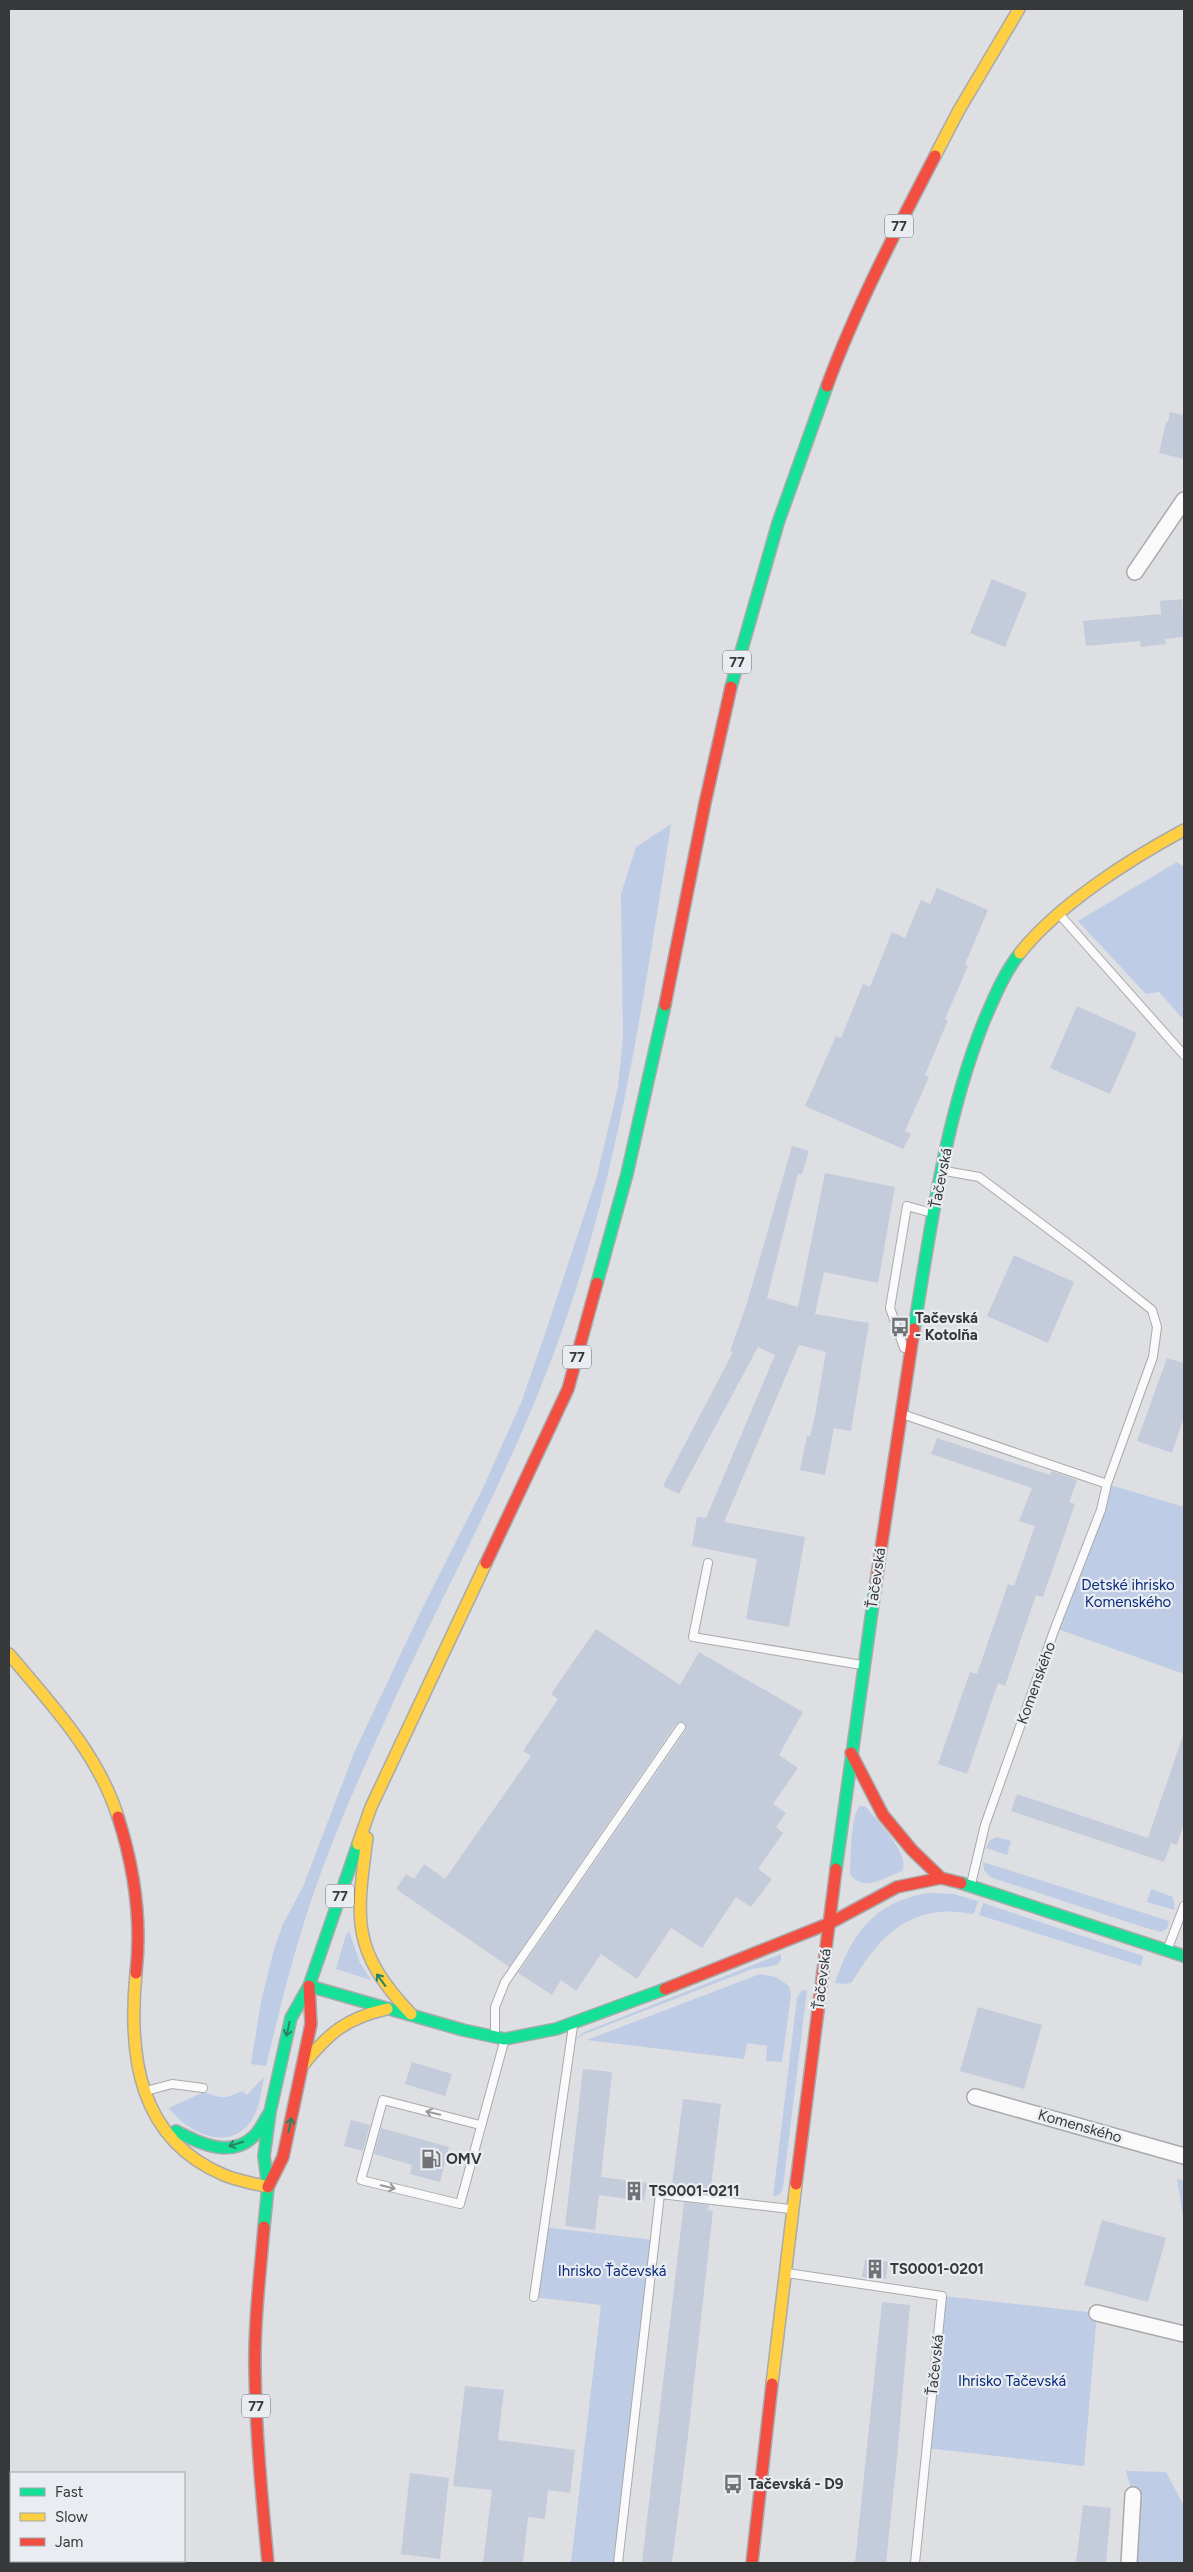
<svg xmlns="http://www.w3.org/2000/svg" width="1193" height="2572" viewBox="0 0 1193 2572" font-family="Figtree,sans-serif">
<style>
.green{fill:#becce5}
.building{fill:#c4ccdc}
.lines{fill:none;stroke-linecap:round;stroke-linejoin:round}
.lane-casing{stroke:#a8aaac;stroke-width:10}
.street-casing{stroke:#a8aaac;stroke-width:18}
.fast-casing{stroke:#a8aaac;stroke-width:14}
.slow-casing{stroke:#a8aaac;stroke-width:14}
.jam-casing{stroke:#a8aaac;stroke-width:14}
.lane{stroke:#fafafb;stroke-width:8}
.street{stroke:#fafafb;stroke-width:15}
.fast{stroke:#16e098;stroke-width:11}
.slow{stroke:#ffcf43;stroke-width:11}
.jam{stroke:#f24e42;stroke-width:11}
.oneway{stroke:#288464}
.oneway2{stroke:#98999a}
.labels{text-anchor:middle;stroke-width:4.5;stroke-linejoin:round;paint-order:stroke}
.shield{fill:#e9ecf1;stroke:#6c6e71;stroke-width:1}
.shield-label{font-size:14px;font-weight:bold;fill:#37383a}
.street-label{font-size:15px;fill:#37383a;stroke:#e9ecf1}
.poi-label{font-size:15px;font-weight:bold;fill:#37383a;stroke:#e9ecf1;text-anchor:start}
.park-label{font-size:15px;fill:#092c7d;stroke:#e9ecf1}
</style>
<rect width="100%" height="100%" fill="#dddfe2"/>
<path class="green" d="M 671,824 C 642,1010 615,1200 545,1376 C 501,1489 442,1595 392,1705 C 361,1773 330,1842 307,1913 C 291,1963 278,2015 266,2066 L 251,2064 L 261,2002 L 274,1949 L 283,1924 L 303,1887 L 354,1753 L 422,1609 L 482,1490 L 521,1403 L 545,1334 L 597,1176 L 618,1087 L 623,1037 L 621,894 L 636,847 Z
M 1177,862 L 1184,867 L 1184,1020 L 1159,992 L 1146,994 L 1078,921 Z
M 1107,1484 L 1184,1507 L 1184,1674 L 1055,1628 Z
M 860,1806 L 866,1807 C 877,1821 911,1854 902,1871 C 886,1877 863,1893 850,1874 C 851,1859 850,1815 860,1806 Z
M 997,1837 L 1011,1841 L 1007,1855 L 986,1848 L 990,1840 Z
M 983,1862 L 1169,1921 L 1167,1929 L 1161,1932 L 1140,1926 L 990,1877 L 984,1870 Z
M 1151,1889 L 1173,1897 L 1175,1910 L 1147,1902 Z
M 929,1893 L 954,1894 L 978,1901 L 974,1914 C 913,1902 881,1933 852,1982 L 847,1984 L 835,1983 C 851,1935 874,1901 929,1893 Z
M 983,1903 L 1143,1956 L 1141,1966 L 979,1915 Z
M 349,1931 L 360,1963 L 371,1980 L 336,1969 L 346,1935 Z
M 781,1954 L 781,1960 L 777,1965 L 752,1969 L 582,2035 L 574,2042 L 582,2033 Z
M 760,1974 L 776,1977 L 789,1986 L 791,1994 L 782,2062 L 766,2061 L 767,2046 L 747,2043 L 744,2059 L 587,2040 Z
M 807,1990 L 783,2187 L 780,2194 L 773,2197 L 797,1998 L 801,1991 Z
M 264,2077 C 261,2090 260,2106 253,2118 C 232,2154 189,2134 169,2108 L 204,2092 C 223,2099 225,2099 242,2091 L 247,2095 Z
M 1177,2178 L 1184,2181 L 1184,2223 Z
M 543,2227 L 655,2240 L 618,2563 L 571,2563 L 601,2305 L 534,2297 Z
M 942,2296 L 1097,2313 L 1084,2466 L 927,2448 Z
M 1126,2471 L 1166,2472 L 1184,2506 L 1184,2563 L 1129,2563 L 1133,2495 Z"/>
<path class="building" d="M 1170,412 L 1184,415 L 1184,459 L 1159,453 L 1166,422 L 1168,422 Z
M 992,579 L 1027,593 L 1005,647 L 970,633 Z
M 1182,599 L 1184,637 L 1165,639 L 1166,644 L 1141,647 L 1140,641 L 1086,646 L 1083,621 L 1161,614 L 1160,601 Z
M 937,888 L 988,910 L 965,964 L 968,966 L 945,1019 L 948,1020 L 925,1075 L 929,1077 L 905,1131 L 911,1134 L 903,1149 L 805,1106 L 836,1036 L 841,1038 L 863,984 L 870,987 L 892,932 L 905,938 L 921,900 L 930,904 Z
M 1077,1006 L 1137,1033 L 1110,1094 L 1050,1068 Z
M 792,1146 L 809,1151 L 802,1174 L 798,1174 L 767,1298 L 798,1307 L 825,1173 L 895,1187 L 878,1283 L 824,1272 L 815,1314 L 869,1323 L 851,1431 L 834,1428 L 825,1475 L 800,1470 L 807,1436 L 810,1436 L 815,1415 L 826,1352 L 799,1345 L 724,1522 L 805,1537 L 789,1627 L 746,1619 L 757,1559 L 692,1546 L 697,1517 L 706,1518 L 775,1355 L 758,1347 L 679,1494 L 663,1486 L 733,1352 L 730,1351 L 747,1303 Z
M 1014,1255 L 1074,1282 L 1048,1343 L 987,1316 Z
M 1167,1358 L 1184,1363 L 1184,1417 L 1172,1453 L 1137,1441 Z
M 937,1438 L 1050,1475 L 1051,1471 L 1077,1480 L 1069,1502 L 1075,1504 L 1043,1597 L 1036,1595 L 1005,1686 L 998,1683 L 967,1774 L 938,1764 L 970,1672 L 977,1674 L 1008,1584 L 1014,1586 L 1035,1526 L 1019,1521 L 1032,1488 L 931,1454 Z
M 596,1629 L 680,1685 L 699,1652 L 803,1712 L 779,1755 L 798,1768 L 773,1804 L 786,1813 L 776,1827 L 783,1833 L 758,1869 L 772,1879 L 751,1907 L 736,1897 L 702,1948 L 671,1928 L 637,1979 L 601,1954 L 576,1991 L 561,1980 L 552,1995 L 518,1973 L 686,1730 L 684,1722 L 676,1724 L 509,1967 L 396,1889 L 406,1874 L 414,1879 L 424,1864 L 445,1879 L 531,1756 L 523,1751 L 558,1699 L 551,1694 Z
M 1182,1738 L 1184,1739 L 1184,1823 L 1177,1845 L 1171,1843 L 1164,1862 L 1011,1811 L 1017,1794 L 1148,1838 Z
M 978,2007 L 1042,2025 L 1024,2089 L 960,2071 Z
M 412,2062 L 452,2074 L 445,2096 L 405,2084 Z
M 583,2069 L 612,2072 L 601,2177 L 647,2183 L 644,2201 L 599,2195 L 595,2230 L 565,2226 Z
M 683,2099 L 721,2104 L 710,2194 L 686,2191 L 687,2186 L 672,2184 Z
M 351,2120 L 370,2125 L 363,2151 L 344,2146 Z
M 381,2128 L 449,2147 L 440,2182 L 410,2174 L 412,2165 L 374,2154 Z
M 684,2202 L 709,2205 L 708,2210 L 713,2211 L 688,2436 L 672,2563 L 642,2563 Z
M 1102,2220 L 1166,2238 L 1148,2302 L 1084,2285 Z
M 865,2260 L 888,2262 L 886,2279 L 862,2277 Z
M 882,2302 L 910,2305 L 897,2458 L 886,2563 L 855,2563 Z
M 465,2386 L 504,2390 L 498,2440 L 575,2450 L 570,2493 L 548,2490 L 545,2519 L 528,2517 L 523,2563 L 483,2563 L 492,2490 L 453,2486 Z
M 410,2473 L 449,2478 L 440,2559 L 401,2554 Z
M 1083,2505 L 1111,2508 L 1106,2563 L 1076,2563 Z"/>
<g class="lines">
<defs>
<path id="lane" d="M 1060,915 L 1184,1055
M 945,1171 L 979,1177 L 1087,1258 L 1152,1310 L 1157,1327 L 1153,1357 L 1107,1484 L 1101,1510 L 1055,1628 L 985,1825 L 971,1884
M 904,1348 L 890,1308 L 907,1206 L 932,1213
M 902,1414 L 1107,1484
M 708,1563 L 693,1637 L 862,1665
M 1168,1948 L 1184,1906
M 495,2035 L 495,2007 L 505,1982 L 681,1727
M 146,2091 L 172,2084 L 203,2088
M 480,2125 L 383,2100 L 361,2180 L 460,2204 L 504,2042
M 787,2273 L 942,2296 L 915,2563
M 534,2297 L 573,2026
M 618,2563 L 660,2194 L 790,2209"/>
<path id="street" d="M 1135,572 L 1184,500
M 975,2097 L 1184,2156
M 1097,2313 L 1184,2334
M 1129,2563 L 1133,2495"/>
<path id="fast" d="M 731,687 L 778,523 L 827,386
M 597,1283 L 627,1174 L 665,1005
M 914,1329 C 931,1226 945,1118 984,1021 C 994,998 1004,973 1020,953
M 836,1869 L 876,1582
M 961,1883 L 1184,1956
M 309,1986 L 463,2030 L 505,2039 L 556,2029 L 665,1989
M 176,2131 C 200,2144 232,2159 255,2135 C 261,2129 265,2119 270,2112
M 264,2227 L 268,2187 L 264,2156 L 270,2112 L 291,2018 L 309,1986 L 358,1844"/>
<path id="slow" d="M 935,156 L 959,110 L 1019,9
M 1020,953 C 1058,905 1130,859 1184,830
M 9,1654 C 51,1704 98,1753 118,1817
M 367,1838 C 356,1921 351,1950 411,2014
M 358,1844 L 371,1807 L 486,1563
M 136,1973 C 128,2055 138,2139 224,2175 C 238,2181 253,2183 268,2187
M 303,2065 C 329,2033 346,2018 387,2009
M 772,2384 L 796,2184"/>
<path id="jam" d="M 827,386 C 856,307 896,231 935,156
M 665,1005 L 705,803 L 731,687
M 486,1563 L 568,1389 L 597,1283
M 876,1582 L 914,1329
M 851,1753 L 883,1815 L 912,1850 L 941,1878
M 118,1817 C 134,1867 142,1920 136,1973
M 665,1989 L 830,1923 L 897,1887 L 941,1878 L 961,1883
M 796,2184 L 836,1869
M 268,2187 L 283,2157 L 311,2024 L 309,1986
M 264,2227 C 260,2275 254,2323 255,2372 C 256,2436 262,2499 268,2563
M 752,2563 L 772,2384"/>
</defs>
<use href="#lane" class="lane-casing"/>
<use href="#street" class="street-casing"/>
<use href="#fast" class="fast-casing"/>
<use href="#slow" class="slow-casing"/>
<use href="#jam" class="jam-casing"/>
<use href="#lane" class="lane"/>
<use href="#street" class="street"/>
<use href="#fast" class="fast"/>
<use href="#slow" class="slow"/>
<use href="#jam" class="jam"/>
</g>
<defs><path id="oneway-shaft" d="M-6 0H5M1.5-3L5.5 0L1.5 3" fill="none" stroke-width="1.6" stroke-linecap="round" stroke-linejoin="round" transform="scale(1.25)"/></defs>
<g class="oneway">
<use href="#oneway-shaft" transform="translate(381 1980) rotate(-126)"/>
<use href="#oneway-shaft" transform="translate(288 2029) rotate(103)"/>
<use href="#oneway-shaft" transform="translate(290 2125) rotate(-78)"/>
<use href="#oneway-shaft" transform="translate(236 2144) rotate(162)"/>
</g>
<g class="oneway2">
<use href="#oneway-shaft" transform="translate(433 2113) rotate(-166)"/>
<use href="#oneway-shaft" transform="translate(388 2187) rotate(14)"/>
</g>
<defs>
<symbol id="bus-bare" viewBox="-9 -9 18 18"><path d="M-5-6H5V4H4V6H2V4H-2V6H-4V4H-5ZM-3.5-4V0h7V-4ZM-3.5 1.2v1.5H-2V1.2ZM2 1.2v1.5H3.5V1.2Z" fill="#717275" stroke="#e9ecf1" stroke-width="2.5" paint-order="stroke"/></symbol>
<symbol id="fuel-bare" viewBox="-9 -9 18 18"><path d="M-5.5-6h7V0h2V4h1.3V-2.5L3-4.5l.8-.8L6-3V5H2.5V1h-1V6h-7ZM-4.2-4.7v3.2H.2V-4.7Z" fill="#717275" stroke="#e9ecf1" stroke-width="2.5" paint-order="stroke"/></symbol>
<symbol id="building-bare" viewBox="-9 -9 18 18"><path d="M-4-6H4V6H1V3H-1V6H-4ZM-2.5-4.3h1.7v1.8h-1.7ZM.8-4.3h1.7v1.8H.8ZM-2.5-1h1.7V.8h-1.7ZM.8-1h1.7V.8H.8Z" fill="#717275" stroke="#e9ecf1" stroke-width="2.5" paint-order="stroke"/></symbol>
</defs>
<g fill-rule="evenodd">
<use href="#bus-bare" x="886" y="1313" width="28" height="28"/>
<use href="#fuel-bare" x="417" y="2145" width="28" height="28"/>
<use href="#building-bare" x="620" y="2177" width="28" height="28"/>
<use href="#building-bare" x="861" y="2255" width="28" height="28"/>
<use href="#bus-bare" x="719" y="2470" width="28" height="28"/>
</g>
<g class="labels">
<g class="shield">
<rect x="885" y="214.5" width="28" height="23" rx="4"/>
<rect x="723" y="650.5" width="28" height="23" rx="4"/>
<rect x="563" y="1345.5" width="28" height="23" rx="4"/>
<rect x="326" y="1884.5" width="28" height="23" rx="4"/>
<rect x="242" y="2394.5" width="28" height="23" rx="4"/>
</g>
<g class="shield-label">
<text x="899" y="231">77</text>
<text x="737" y="667">77</text>
<text x="577" y="1362">77</text>
<text x="340" y="1901">77</text>
<text x="256" y="2411">77</text>
</g>
<g class="street-label">
<text transform="translate(941 1178) rotate(-79)" y="5">Ťačevská</text>
<text transform="translate(876 1578) rotate(-82)" y="5">Ťačevská</text>
<text transform="translate(1036 1683) rotate(-70)" y="5">Komenského</text>
<text transform="translate(822 1979) rotate(-83)" y="5">Ťačevská</text>
<text transform="translate(1080 2126) rotate(16)" y="5">Komenského</text>
<text transform="translate(935 2365) rotate(-84)" y="5">Ťačevská</text>
</g>
<g class="poi-label">
<text x="915" y="1323">Tačevská<tspan x="915" dy="17">- Kotolňa</tspan></text>
<text x="446" y="2164">OMV</text>
<text x="649" y="2196">TS0001-0211</text>
<text x="890" y="2274">TS0001-0201</text>
<text x="748" y="2489">Tačevská - D9</text>
</g>
<g class="park-label">
<text x="1128" y="1590">Detské ihrisko<tspan x="1128" dy="17">Komenského</tspan></text>
<text x="612" y="2276">Ihrisko Ťačevská</text>
<text x="1012" y="2386">Ihrisko Tačevská</text>
</g>
</g>
<rect width="1193" height="2572" fill="none" stroke="#37383a" stroke-width="20"/>
<rect x="10" y="2472" width="175" height="90" fill="#e9ecf1" stroke="#a2a4a8"/>
<rect x="20" y="2488" width="25" height="8" fill="#16e098" stroke="#a2a4a8"/>
<text x="55" y="2497" font-size="15" fill="#37383a">Fast</text>
<rect x="20" y="2513" width="25" height="8" fill="#ffcf43" stroke="#a2a4a8"/>
<text x="55" y="2522" font-size="15" fill="#37383a">Slow</text>
<rect x="20" y="2538" width="25" height="8" fill="#f24e42" stroke="#a2a4a8"/>
<text x="55" y="2547" font-size="15" fill="#37383a">Jam</text>
</svg>
